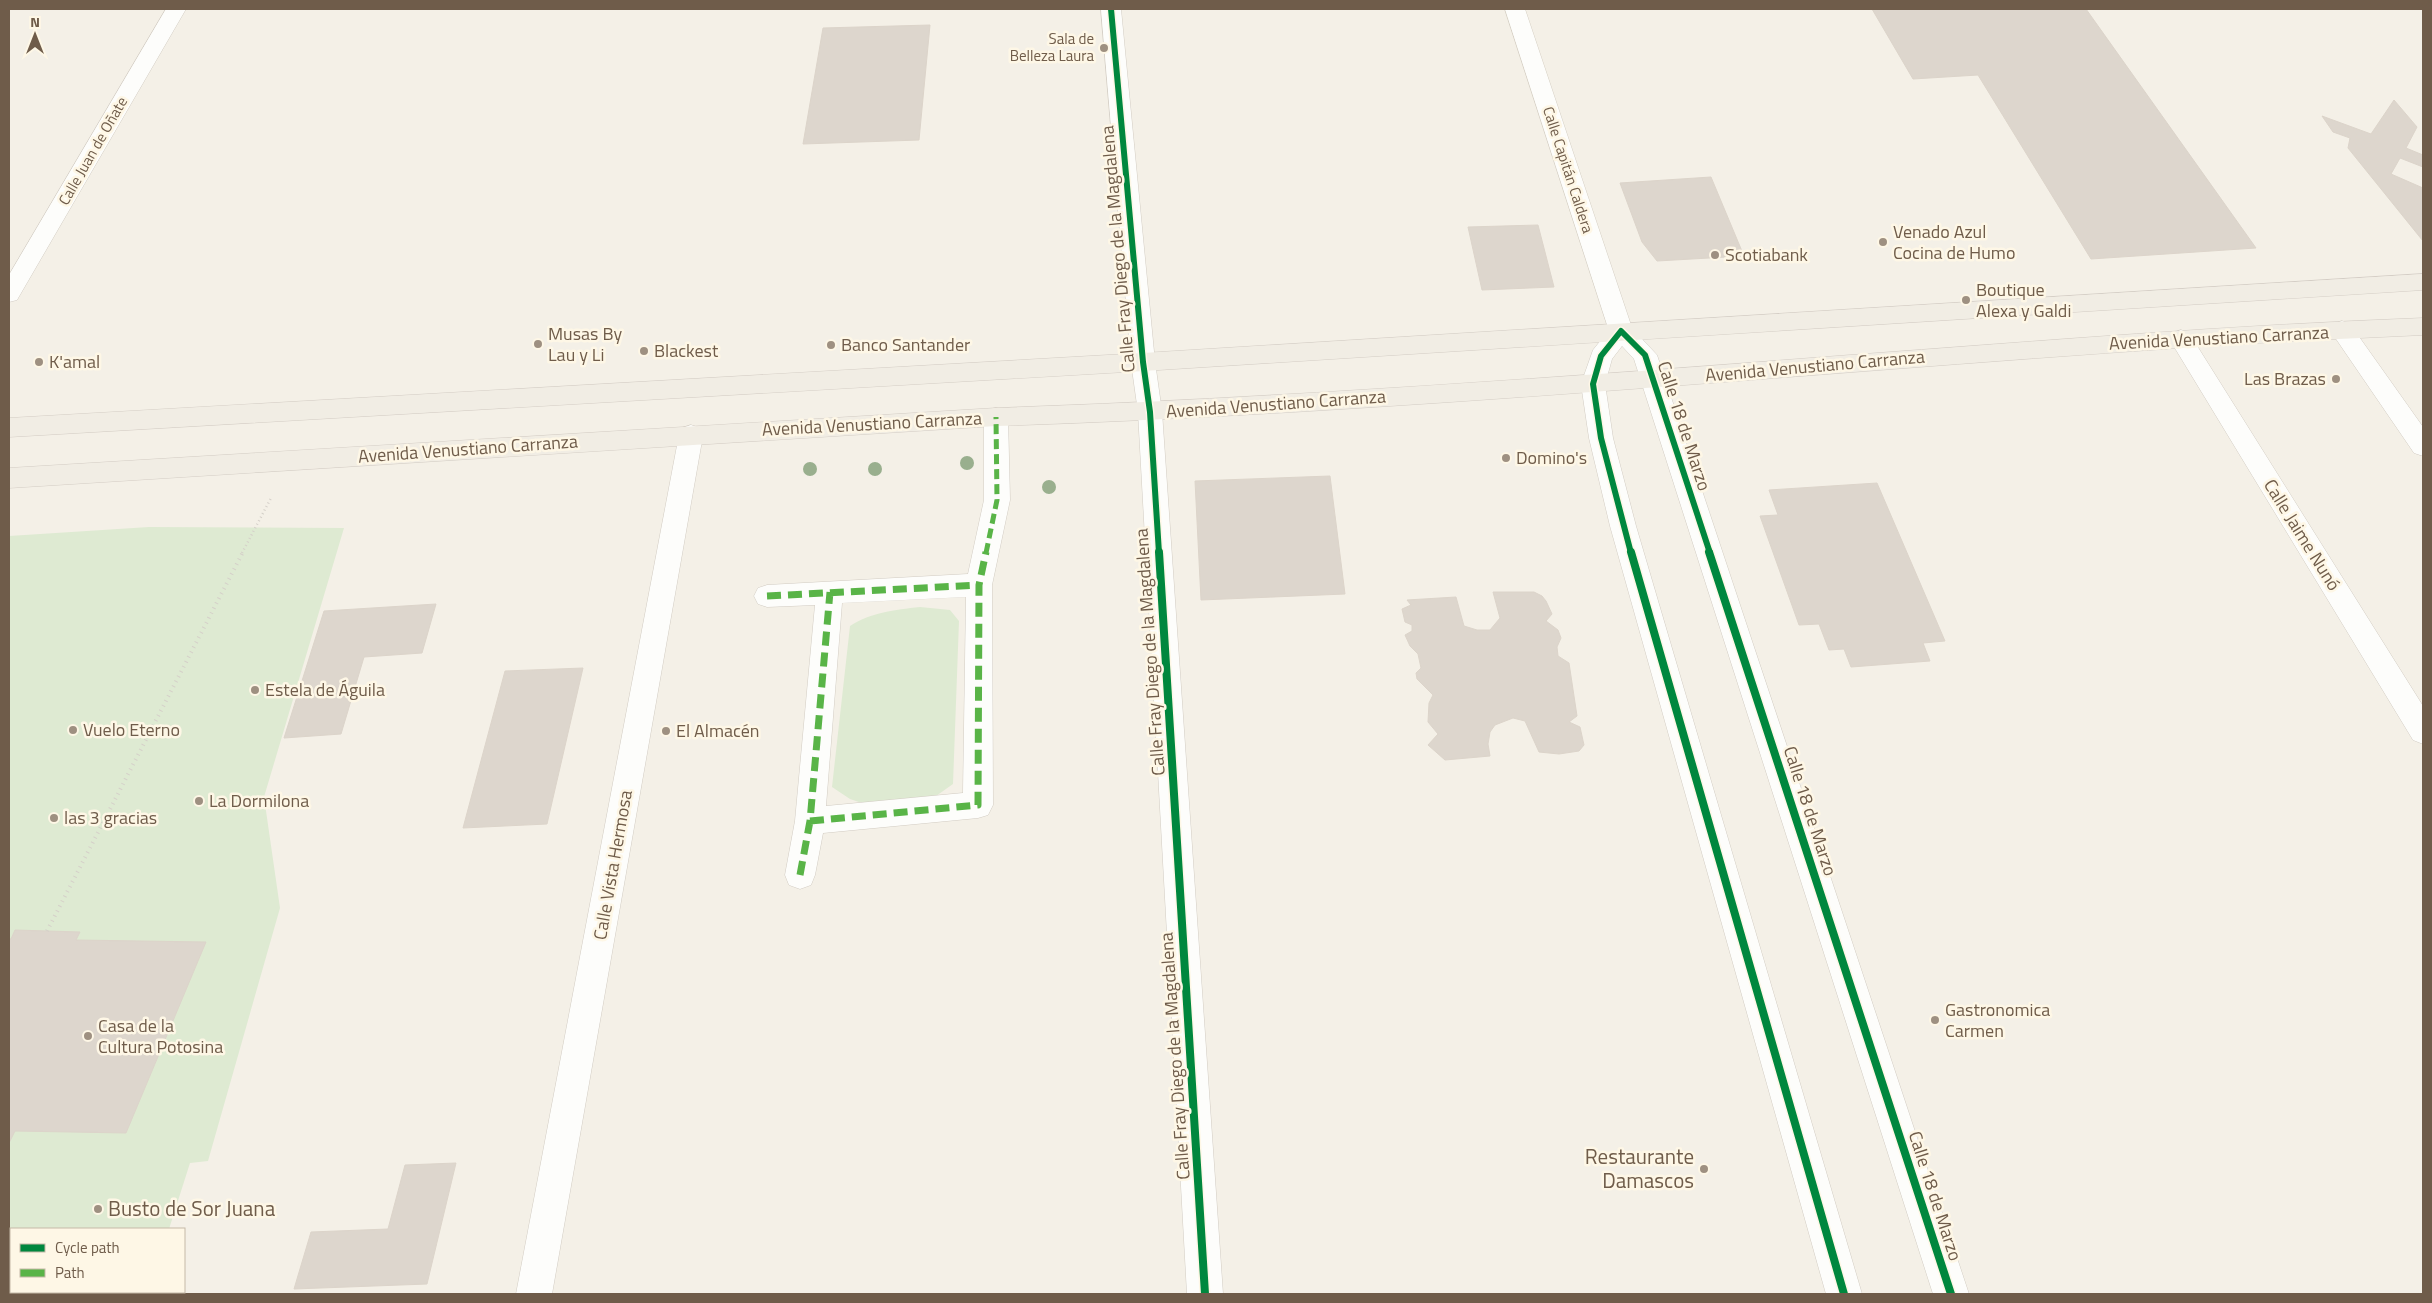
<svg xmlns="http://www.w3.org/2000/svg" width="2432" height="1303" viewBox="0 0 2432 1303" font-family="'Titillium Web',sans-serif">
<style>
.green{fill:#deead2}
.building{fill:#ddd6cd;stroke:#dcd4ca}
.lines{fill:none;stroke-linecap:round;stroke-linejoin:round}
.minor-casing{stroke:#d2ccc3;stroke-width:1}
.tertiary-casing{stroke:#d2ccc3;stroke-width:1}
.secondary-casing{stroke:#d4cec3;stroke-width:1}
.primary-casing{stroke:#d3ccc4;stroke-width:1}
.path-far1{stroke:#d5d0c9;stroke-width:2.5;stroke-dasharray:1 3;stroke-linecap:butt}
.path{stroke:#d5d0c9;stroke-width:4;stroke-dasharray:1 4.5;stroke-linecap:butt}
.minor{fill:#fdfdfb;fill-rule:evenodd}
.tertiary{fill:#fdfdfb;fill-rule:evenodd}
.secondary{fill:#fdfdfb;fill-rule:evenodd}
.primary{fill:#f1ede4;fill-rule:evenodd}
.quiet-far1{stroke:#59b447;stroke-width:5;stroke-dasharray:10 5;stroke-linecap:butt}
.quiet{stroke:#59b447;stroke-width:7;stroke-dasharray:14 7;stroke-linecap:butt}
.cycleway-far1-casing{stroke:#fef7e6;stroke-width:9}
.cycleway-casing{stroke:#fef7e6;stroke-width:11}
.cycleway-far1{stroke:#00873e;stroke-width:6}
.cycleway{stroke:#00873e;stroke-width:8}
.tree{fill:#99af8e}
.poi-dot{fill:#9e9081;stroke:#fef7e6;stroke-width:2}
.labels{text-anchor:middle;stroke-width:5;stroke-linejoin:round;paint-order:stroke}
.far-poi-label{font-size:15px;fill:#6f5c4a;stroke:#fef7e6;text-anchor:end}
.far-street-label{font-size:15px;fill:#6f5c4a;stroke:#fef7e6}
.poi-label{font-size:18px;fill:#6f5c4a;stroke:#fef7e6;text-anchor:start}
.street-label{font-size:18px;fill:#6f5c4a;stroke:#fef7e6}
.near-poi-label{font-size:21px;fill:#6f5c4a;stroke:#fef7e6;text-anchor:end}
</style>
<rect width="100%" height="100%" fill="#f4f0e7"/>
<path class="green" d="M 149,527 L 344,528 L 264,797 L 280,908 L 208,1161 L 190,1163 L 169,1229 L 11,1229 L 11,1292 L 149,1292 L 148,1294 L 9,1294 L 9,536 Z
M 920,607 L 950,610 L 959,621 L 953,784 L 936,796 L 868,805 L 850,799 L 832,787 L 850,626 C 872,612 894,610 920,607 Z"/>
<path class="building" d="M 1872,9 L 2086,9 L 2256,248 L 2091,259 L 1978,75 L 1913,79 Z
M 930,25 L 919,140 L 803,144 L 823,28 Z
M 2394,100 L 2417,127 L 2406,148 L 2423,155 L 2423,167 L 2400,158 L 2391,174 L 2423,188 L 2423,241 L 2348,148 L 2350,138 L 2333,132 L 2322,116 L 2371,134 Z
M 1711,177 L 1744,256 L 1657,261 L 1642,242 L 1620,183 Z
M 1538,225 L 1554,287 L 1482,290 L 1468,227 Z
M 1330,476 L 1345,594 L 1201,600 L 1195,481 Z
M 1877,483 L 1945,641 L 1923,643 L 1930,661 L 1851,667 L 1844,649 L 1829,650 L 1819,624 L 1799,625 L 1760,516 L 1778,515 L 1769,490 Z
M 1493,592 L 1534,592 L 1542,596 L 1546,601 L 1552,614 L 1546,621 L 1558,630 L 1561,638 L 1557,647 L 1558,656 L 1569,663 L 1577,716 L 1569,722 L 1580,727 L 1584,745 L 1579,751 L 1559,754 L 1539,752 L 1525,721 L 1513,718 L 1495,725 L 1490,732 L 1488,744 L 1490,756 L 1445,760 L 1428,745 L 1438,734 L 1428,722 L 1429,703 L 1433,695 L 1417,679 L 1416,673 L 1421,668 L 1418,654 L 1410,646 L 1405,635 L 1412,631 L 1412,625 L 1405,622 L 1402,609 L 1411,605 L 1407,600 L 1456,597 L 1464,626 L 1477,630 L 1490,630 L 1500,618 Z
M 436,604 L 422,653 L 364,657 L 341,734 L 284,738 L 324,611 Z
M 583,668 L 547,824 L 463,828 L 505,671 Z
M 15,930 L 80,932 L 76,940 L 206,942 L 126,1133 L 15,1131 L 9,1143 L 9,939 L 11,939 Z
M 456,1163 L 427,1284 L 294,1289 L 311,1232 L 388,1229 L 405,1165 Z"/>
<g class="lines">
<defs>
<path id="minor" d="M 166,9 L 186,9 L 17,300 L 9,302 L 9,275 Z
M 1101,9 L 1121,9 L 1155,362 L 1162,412 L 1223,1294 L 1187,1294 L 1138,412 L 1131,362 Z
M 2342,321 L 2350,324 L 2423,427 L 2423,456 L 2414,453 L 2334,336 L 2330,330 L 2334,324 Z
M 2181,330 L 2189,333 L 2423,706 L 2423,744 L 2413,740 L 2173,345 L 2169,339 L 2173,333 Z
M 996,408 L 1005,410 L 1008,417 L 1010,500 L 992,585 L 993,805 L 988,815 L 978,818 L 823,833 L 815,875 L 811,885 L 800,889 L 789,885 L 785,875 L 795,821 L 815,605 L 767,607 L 758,604 L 754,596 L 758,588 L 767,585 L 968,574 L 984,500 L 984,417 L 987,410 ZM 966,597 L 963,793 L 826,806 L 842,603 Z
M 691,425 L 700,428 L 703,435 L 552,1294 L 516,1294 L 679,435 L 682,428 Z"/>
<path id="tertiary" d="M 1621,322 L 1629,325 L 1657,355 L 1969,1294 L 1933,1294 L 1634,359 L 1622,346 L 1612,359 L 1605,384 L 1613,438 L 1636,526 L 1862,1294 L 1826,1294 L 1610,526 L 1589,438 L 1581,384 L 1593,350 L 1613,325 Z"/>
<path id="secondary" d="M 1505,9 L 1525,9 L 1633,331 L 1629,337 L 1621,340 L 1613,337 L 1609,331 Z"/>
<path id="primary" d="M 2423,274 L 2423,290 L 1143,371 L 9,437 L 9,418 L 1143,353 Z
M 2423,318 L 2423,335 C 2342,339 2260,342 2179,348 C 1785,375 1391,413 996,426 L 9,488 L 9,468 L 996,408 C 1281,398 1565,377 1850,355 C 2041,341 2232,325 2423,318 Z"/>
</defs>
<use href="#minor" class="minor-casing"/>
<use href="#tertiary" class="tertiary-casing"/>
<use href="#secondary" class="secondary-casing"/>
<use href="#primary" class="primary-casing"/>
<path class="path-far1" d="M 242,553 L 271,498"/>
<path class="path" d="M 47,931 L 243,552"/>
<use href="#minor" class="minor"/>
<use href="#tertiary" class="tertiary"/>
<use href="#secondary" class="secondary"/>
<use href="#primary" class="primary"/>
<path class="quiet-far1" d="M 986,553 L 997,500 L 996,417"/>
<path class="quiet" d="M 767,596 L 979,585
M 810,821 L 978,805 L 979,585 L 986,552
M 800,875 L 810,821 L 830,592"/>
<defs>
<path id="cycleway-far1" d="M 1111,9 L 1143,362 L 1150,412 L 1159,553
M 1631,553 L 1601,438 L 1593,384 L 1601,356 L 1621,331 L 1645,355 L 1710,553"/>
<path id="cycleway" d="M 1159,552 L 1205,1294
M 1631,552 L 1844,1294
M 1709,552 L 1951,1294"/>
</defs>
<use href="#cycleway-far1" class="cycleway-far1-casing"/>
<use href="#cycleway" class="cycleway-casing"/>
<use href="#cycleway-far1" class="cycleway-far1"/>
<use href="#cycleway" class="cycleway"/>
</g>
<g class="tree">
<circle cx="967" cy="463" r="7"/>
<circle cx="810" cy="469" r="7"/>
<circle cx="875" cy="469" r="7"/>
<circle cx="1049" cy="487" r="7"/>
</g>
<g class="poi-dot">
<circle cx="1104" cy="48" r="5"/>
<circle cx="1883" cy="242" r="5"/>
<circle cx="1715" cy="255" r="5"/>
<circle cx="1966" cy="300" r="5"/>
<circle cx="538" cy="344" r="5"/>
<circle cx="831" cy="345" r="5"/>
<circle cx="644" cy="351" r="5"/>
<circle cx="39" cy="362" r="5"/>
<circle cx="2336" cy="379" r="5"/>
<circle cx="1506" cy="458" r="5"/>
<circle cx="255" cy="690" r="5"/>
<circle cx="73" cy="730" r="5"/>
<circle cx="666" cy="731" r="5"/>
<circle cx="199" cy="801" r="5"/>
<circle cx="54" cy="818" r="5"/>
<circle cx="1935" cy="1020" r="5"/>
<circle cx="88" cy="1036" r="5"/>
<circle cx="1704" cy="1169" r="5"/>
<circle cx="98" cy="1209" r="5"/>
</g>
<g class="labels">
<g class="far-poi-label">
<text x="1094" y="44">Sala de<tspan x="1094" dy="17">Belleza Laura</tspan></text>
</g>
<g class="far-street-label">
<text transform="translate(93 151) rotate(-60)" y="5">Calle Juan de Oñate</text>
<text transform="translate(1568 170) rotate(72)" y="5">Calle Capitán Caldera</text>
</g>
<g class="poi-label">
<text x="1893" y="238">Venado Azul<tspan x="1893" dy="21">Cocina de Humo</tspan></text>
<text x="1725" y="261">Scotiabank</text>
<text x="1976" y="296">Boutique<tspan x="1976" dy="21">Alexa y Galdi</tspan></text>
<text x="548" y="340">Musas By<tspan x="548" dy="21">Lau y Li</tspan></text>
<text x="841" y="351">Banco Santander</text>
<text x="654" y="357">Blackest</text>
<text x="49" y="368">K'amal</text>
<text x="2326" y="385" text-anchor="end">Las Brazas</text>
<text x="1516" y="464">Domino's</text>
<text x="265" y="696">Estela de Águila</text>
<text x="83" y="736">Vuelo Eterno</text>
<text x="676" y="737">El Almacén</text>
<text x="209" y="807">La Dormilona</text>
<text x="64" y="824">las 3 gracias</text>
<text x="1945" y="1016">Gastronomica<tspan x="1945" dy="21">Carmen</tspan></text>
<text x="98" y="1032">Casa de la<tspan x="98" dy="21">Cultura Potosina</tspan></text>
</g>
<g class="street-label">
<text transform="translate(1118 249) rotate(-95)" y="6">Calle Fray Diego de la Magdalena</text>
<text transform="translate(2219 338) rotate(-3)" y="6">Avenida Venustiano Carranza</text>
<text transform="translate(1815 366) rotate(-5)" y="6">Avenida Venustiano Carranza</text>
<text transform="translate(1276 404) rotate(-4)" y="6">Avenida Venustiano Carranza</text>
<text transform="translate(872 424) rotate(-3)" y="6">Avenida Venustiano Carranza</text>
<text transform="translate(1684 426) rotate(72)" y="6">Calle 18 de Marzo</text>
<text transform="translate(468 449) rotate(-4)" y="6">Avenida Venustiano Carranza</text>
<text transform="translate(2302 535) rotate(58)" y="6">Calle Jaime Nunó</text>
<text transform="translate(1150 652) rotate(-94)" y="6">Calle Fray Diego de la Magdalena</text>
<text transform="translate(1810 811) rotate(72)" y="6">Calle 18 de Marzo</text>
<text transform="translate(613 865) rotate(-80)" y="6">Calle Vista Hermosa</text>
<text transform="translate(1175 1056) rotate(-94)" y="6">Calle Fray Diego de la Magdalena</text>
<text transform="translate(1935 1196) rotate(72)" y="6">Calle 18 de Marzo</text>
</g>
<g class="near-poi-label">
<text x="1694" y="1164">Restaurante<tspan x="1694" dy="24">Damascos</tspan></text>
<text x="108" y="1216" text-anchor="start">Busto de Sor Juana</text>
</g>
</g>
<rect width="2432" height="1303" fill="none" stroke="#6f5c4a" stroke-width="20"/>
<rect x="10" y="1228" width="175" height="65" fill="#fef7e6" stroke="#c5b9a8"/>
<rect x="20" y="1244" width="25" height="8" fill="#00873e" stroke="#c5b9a8"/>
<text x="55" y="1253" font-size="15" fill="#6f5c4a">Cycle path</text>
<rect x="20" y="1269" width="25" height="8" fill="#59b447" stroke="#c5b9a8"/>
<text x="55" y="1278" font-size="15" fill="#6f5c4a">Path</text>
<g transform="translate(35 35)" stroke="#fef7e6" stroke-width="4" paint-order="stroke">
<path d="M0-4L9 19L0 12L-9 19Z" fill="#6f5c4a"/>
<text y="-8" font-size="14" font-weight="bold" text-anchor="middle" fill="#6f5c4a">N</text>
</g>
</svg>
